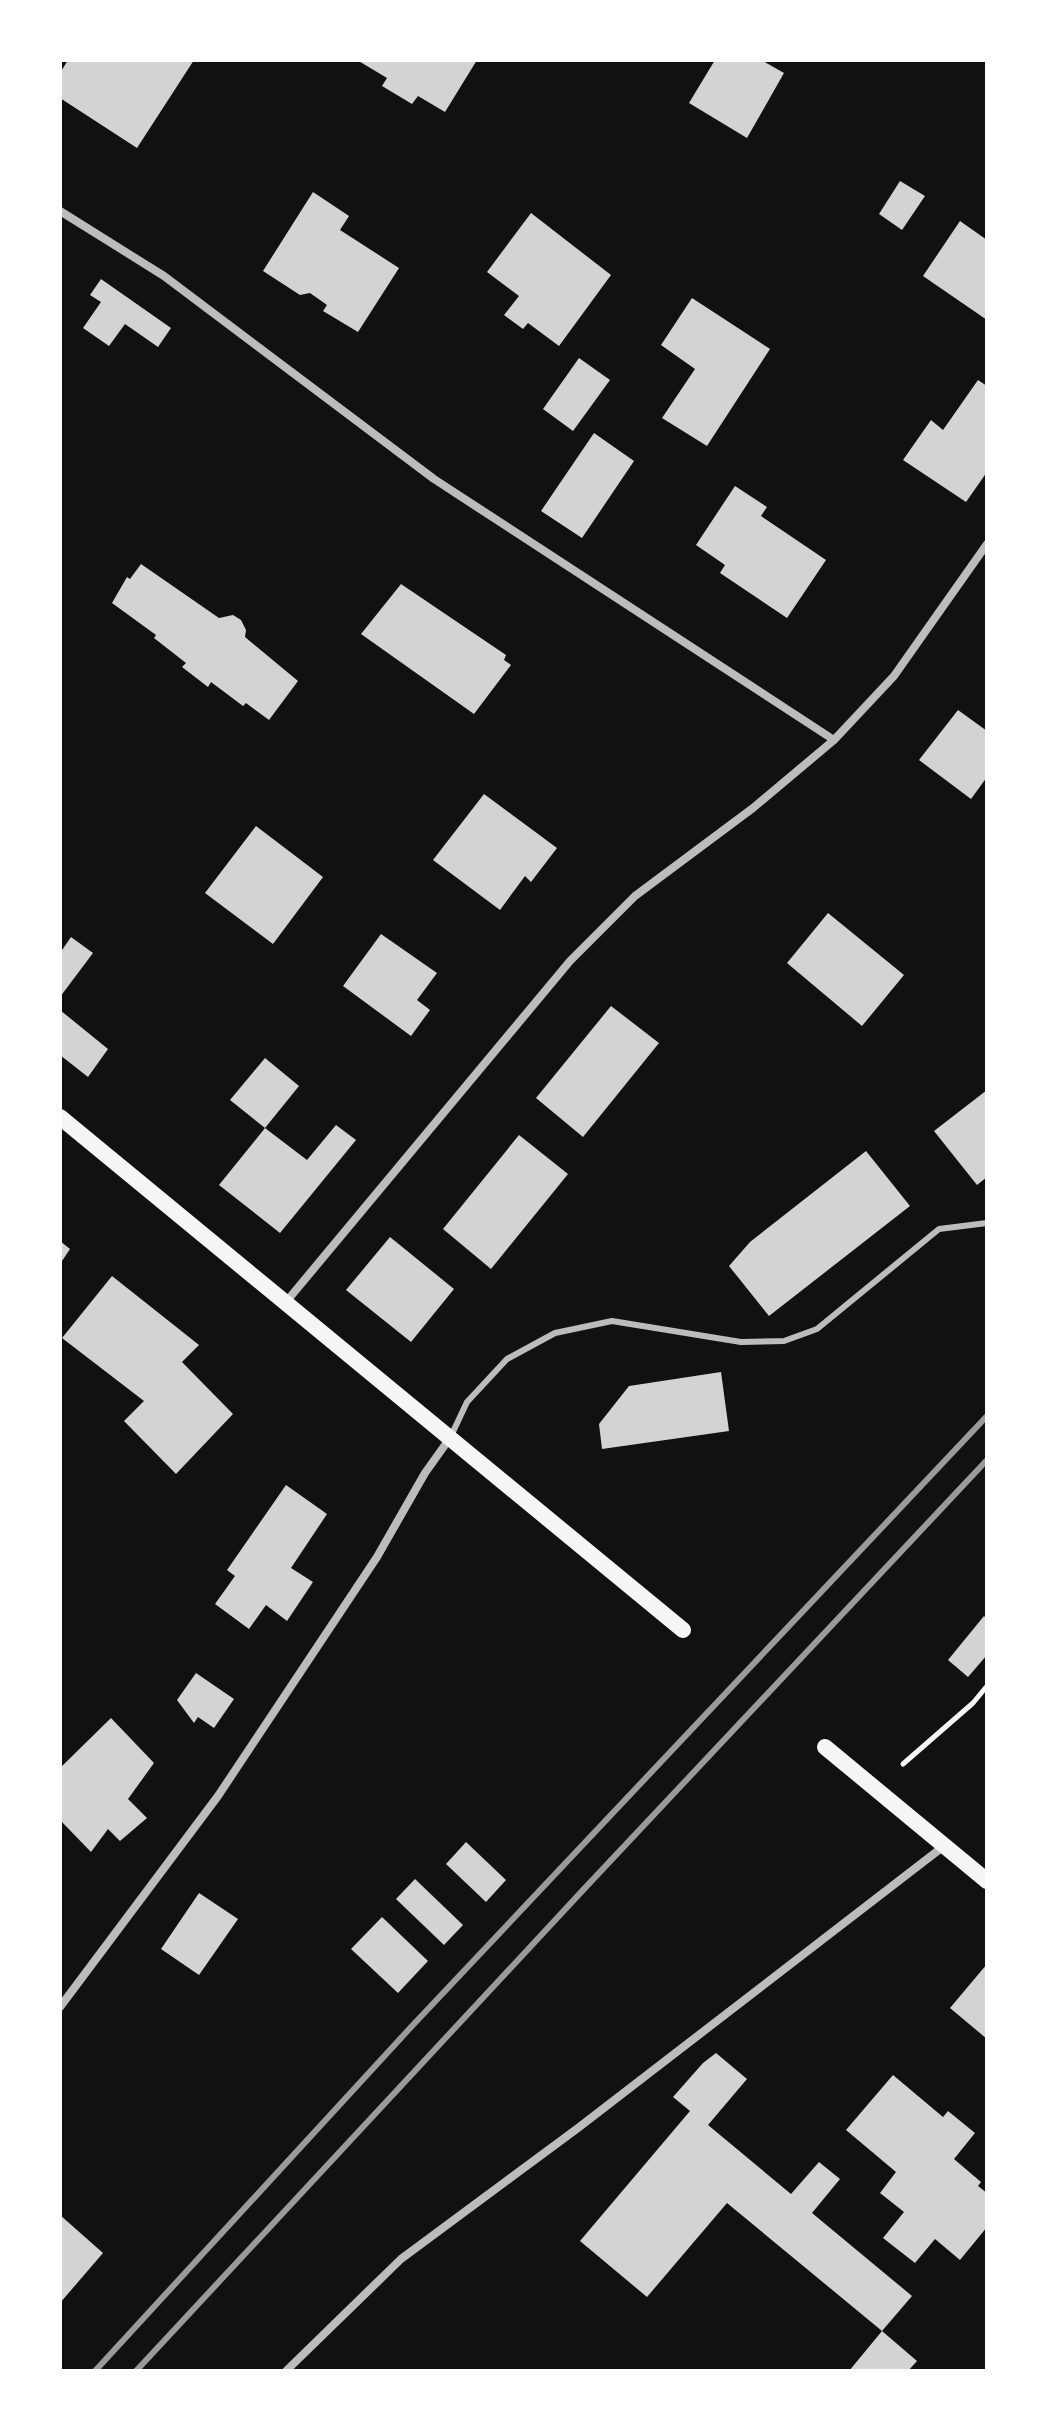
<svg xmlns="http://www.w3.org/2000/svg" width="1047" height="2431" viewBox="0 0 1047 2431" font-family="'Work Sans',sans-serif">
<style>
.building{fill:#d3d3d3}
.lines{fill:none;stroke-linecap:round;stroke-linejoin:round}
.path{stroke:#f5f5f5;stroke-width:5}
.service{stroke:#bcbcbc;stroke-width:6}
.minor{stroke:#bcbcbc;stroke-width:8}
.secondary{stroke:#f5f5f5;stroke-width:16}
.rail{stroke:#9a9a9a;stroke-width:6}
</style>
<rect width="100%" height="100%" fill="#111"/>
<path class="building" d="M 68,60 L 194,60 L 137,148 L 60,98 L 60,73 Z
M 357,60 L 477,60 L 445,112 L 418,96 L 412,104 L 382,86 L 387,78 Z
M 715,60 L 761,60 L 784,73 L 747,138 L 689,103 Z
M 900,181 L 925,196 L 902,230 L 879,214 Z
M 313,192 L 349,216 L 340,230 L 399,268 L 358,332 L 323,311 L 327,305 L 310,293 L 300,295 L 263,271 Z
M 531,213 L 611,275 L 559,346 L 528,323 L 523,329 L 504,315 L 519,296 L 487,272 Z
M 960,221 L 987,240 L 987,320 L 923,276 Z
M 101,279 L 171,328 L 158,347 L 125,324 L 109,346 L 83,328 L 101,302 L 90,295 Z
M 692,298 L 770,349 L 707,446 L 662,418 L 695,369 L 661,345 Z
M 579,358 L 610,380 L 573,431 L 543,409 Z
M 978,380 L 987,386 L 987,472 L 966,502 L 903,460 L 931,420 L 943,430 Z
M 594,433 L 634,461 L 582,538 L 541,511 Z
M 735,486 L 767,507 L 761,516 L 826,560 L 787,618 L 720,573 L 725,565 L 696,545 Z
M 141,564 L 219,618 L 233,615 L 241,620 L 246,630 L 245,637 L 298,681 L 269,720 L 246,703 L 243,706 L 211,682 L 208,687 L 182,667 L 186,663 L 154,638 L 156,635 L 112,603 L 127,577 L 130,579 Z
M 401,584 L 506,655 L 504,660 L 511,665 L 474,714 L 361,634 Z
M 958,710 L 987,731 L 987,777 L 971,799 L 919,760 Z
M 484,794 L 557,848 L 531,882 L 525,876 L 500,910 L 433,860 Z
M 256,826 L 323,877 L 273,944 L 205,893 Z
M 828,913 L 904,975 L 862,1026 L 787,963 Z
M 381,934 L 437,973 L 417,1000 L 430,1010 L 411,1036 L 343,986 Z
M 71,937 L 93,953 L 60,997 L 60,953 Z
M 611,1006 L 659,1043 L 583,1137 L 536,1098 Z
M 60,1010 L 108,1049 L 88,1077 L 60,1055 Z
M 265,1058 L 299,1086 L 265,1128 L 230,1100 Z
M 987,1090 L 987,1177 L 977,1185 L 934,1131 Z
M 336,1125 L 356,1140 L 280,1233 L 219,1185 L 265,1128 L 307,1160 Z
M 519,1135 L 568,1174 L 491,1269 L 443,1229 Z
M 866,1151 L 910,1206 L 769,1316 L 729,1266 L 750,1242 Z
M 390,1237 L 454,1289 L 411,1342 L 346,1290 Z
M 60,1241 L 70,1249 L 60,1264 Z
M 112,1276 L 199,1345 L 182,1362 L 233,1414 L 176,1474 L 124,1421 L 144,1401 L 62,1338 Z
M 721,1372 L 729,1431 L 602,1449 L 599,1424 L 629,1386 Z
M 286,1485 L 327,1514 L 291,1568 L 313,1582 L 287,1621 L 266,1605 L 249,1629 L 215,1604 L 235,1576 L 227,1570 Z
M 984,1616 L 987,1619 L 987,1655 L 968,1677 L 948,1660 Z
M 196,1673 L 234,1699 L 214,1728 L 198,1717 L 194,1723 L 177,1700 Z
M 111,1718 L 154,1763 L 128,1799 L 147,1818 L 120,1841 L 108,1829 L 91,1852 L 60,1820 L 60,1768 Z
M 466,1842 L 506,1880 L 486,1902 L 446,1864 Z
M 415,1879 L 463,1925 L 444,1945 L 396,1899 Z
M 199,1893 L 238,1919 L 199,1975 L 161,1949 Z
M 382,1917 L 428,1961 L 398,1993 L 351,1949 Z
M 987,1964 L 987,2039 L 950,2008 Z
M 716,2053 L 747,2079 L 708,2125 L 791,2194 L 819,2162 L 840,2179 L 812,2213 L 912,2296 L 882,2331 L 917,2361 L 908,2371 L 849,2371 L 882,2331 L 727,2203 L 647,2297 L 580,2241 L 690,2111 L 673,2097 L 703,2063 Z
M 893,2075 L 943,2117 L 948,2111 L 975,2133 L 954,2159 L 981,2182 L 978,2186 L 987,2193 L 987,2227 L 960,2260 L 935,2239 L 915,2263 L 883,2238 L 904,2212 L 880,2193 L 896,2172 L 846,2130 Z
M 60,2215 L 103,2253 L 60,2303 Z"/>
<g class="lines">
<path class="path" d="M 903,1764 L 973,1703 L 987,1686"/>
<path class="service" d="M 451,1436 L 467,1402 L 507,1359 L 555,1333 L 612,1321 L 741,1342 L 784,1341 L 817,1329 L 939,1229 L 987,1223"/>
<path class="minor" d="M 60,211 L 164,276 L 434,479 L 834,740
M 286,1302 L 570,961 L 635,896 L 753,808 L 834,740 L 894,676 L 987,544
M 60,2007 L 218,1796 L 377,1557 L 425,1473 L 450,1438
M 286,2371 L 401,2259 L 578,2128 L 944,1846"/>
<path class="secondary" d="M 60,1117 L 683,1630
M 825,1747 L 987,1881"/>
<path class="rail" d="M 95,2371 L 412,2026 L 987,1416
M 136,2371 C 419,2066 701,1762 987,1460"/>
</g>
<rect width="1047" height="2431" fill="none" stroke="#ffffff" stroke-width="124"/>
</svg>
